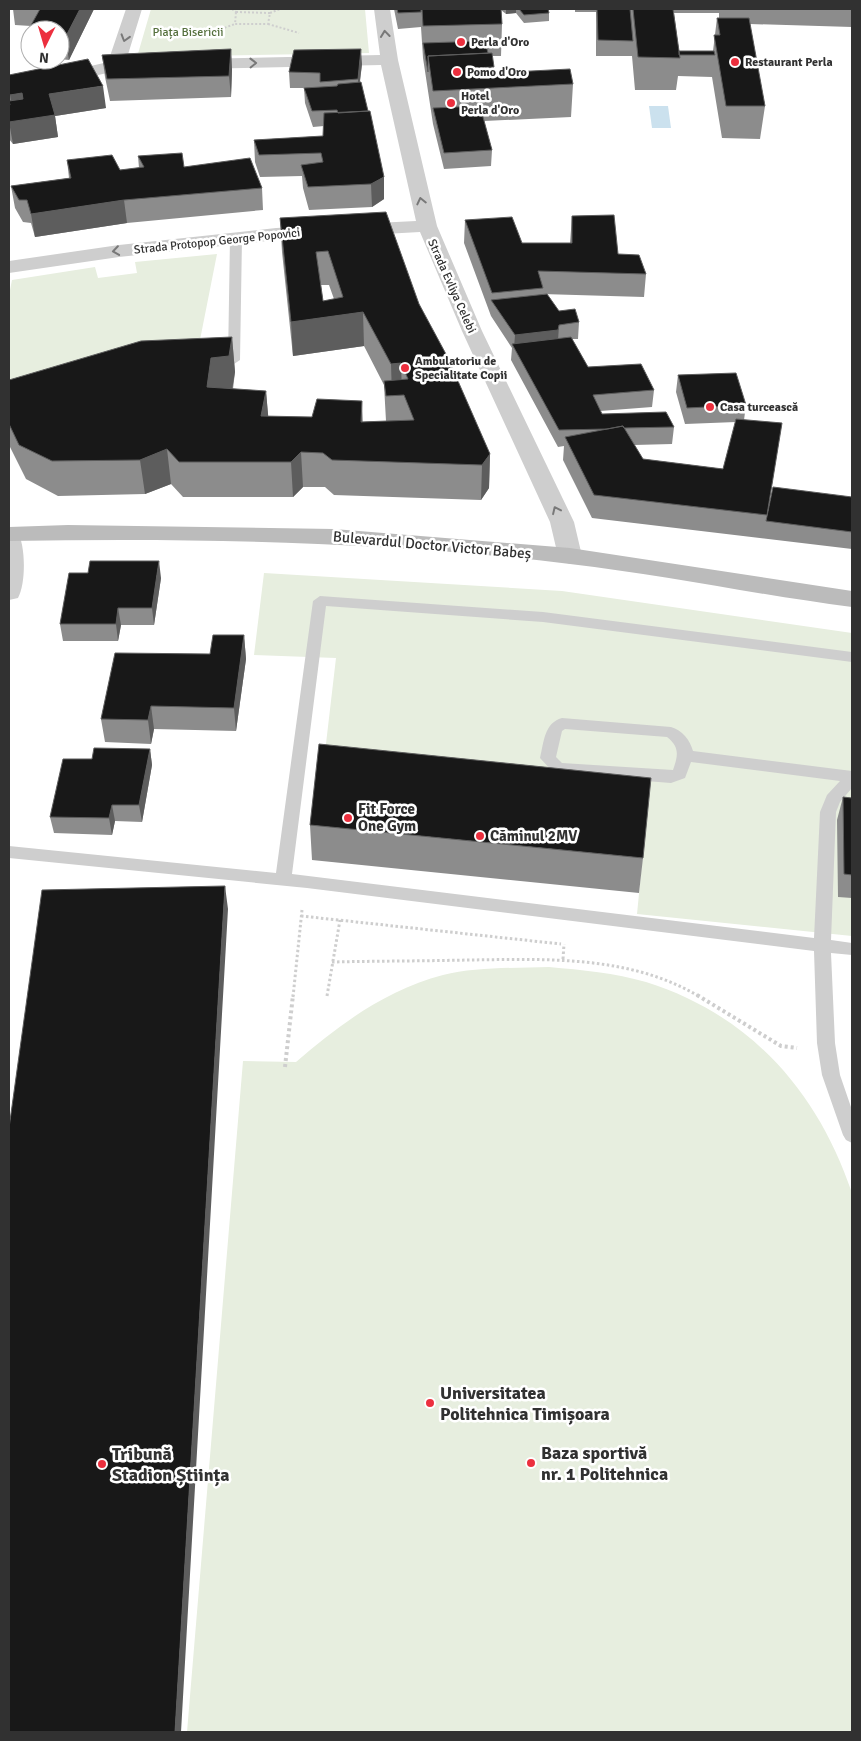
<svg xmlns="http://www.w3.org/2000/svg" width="861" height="1741" viewBox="0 0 861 1741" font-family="Signika,sans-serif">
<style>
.green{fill:#e7eedf}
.water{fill:#cbe1ee}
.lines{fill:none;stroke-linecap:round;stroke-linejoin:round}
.path-far2{stroke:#cecece;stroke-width:2;stroke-dasharray:2 2;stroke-linecap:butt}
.path-far1{stroke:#cecece;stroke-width:3;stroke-dasharray:2.5 2.5;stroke-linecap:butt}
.path{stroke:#cecece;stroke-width:4;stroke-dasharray:3 3;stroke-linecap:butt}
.lane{fill:#cecece;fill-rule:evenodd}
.street{fill:#cecece;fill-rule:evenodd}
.secondary{fill:#bbb;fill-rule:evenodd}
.wall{fill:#8c8c8c;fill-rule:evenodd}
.shaded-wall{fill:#5d5d5d}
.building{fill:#181818;stroke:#5d5d5d;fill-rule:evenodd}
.oneway{stroke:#787878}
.poi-dot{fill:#ec2f3e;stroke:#fff;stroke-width:2}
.labels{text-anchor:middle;stroke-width:5;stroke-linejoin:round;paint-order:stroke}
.far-park-label{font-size:12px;fill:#546f3c;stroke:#fff}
.far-poi-label{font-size:12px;font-weight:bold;fill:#313131;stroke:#fff;text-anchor:start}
.far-street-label{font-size:12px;fill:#313131;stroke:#fff}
.street-label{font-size:15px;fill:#313131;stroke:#fff}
.poi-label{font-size:15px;font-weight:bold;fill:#313131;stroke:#fff;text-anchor:start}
.near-poi-label{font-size:18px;font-weight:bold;fill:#313131;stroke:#fff;text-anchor:start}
</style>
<rect width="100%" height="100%" fill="#fff"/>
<path class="green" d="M 151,9 L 365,9 L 369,53 L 137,57 Z
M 217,254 L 197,355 L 9,411 L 9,295 L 12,280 L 95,267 L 98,278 L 137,273 L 135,262 Z
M 264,573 L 562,591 L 852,633 L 852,936 L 637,914 L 647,813 L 322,778 L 336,658 L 254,655 Z
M 549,967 C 582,970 615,973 646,982 C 751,1015 818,1092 852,1193 L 852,1732 L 187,1732 L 243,1061 L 296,1062 C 340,1024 386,990 443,975 C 475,967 516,968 549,967 Z"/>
<path class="water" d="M 649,106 L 668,106 L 671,128 L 652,128 Z"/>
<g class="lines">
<path class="path-far2" d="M 232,9 L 236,12
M 236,12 L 270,13 L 268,24 L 235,24 Z
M 270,13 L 280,9
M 268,24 L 299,33
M 202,36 L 235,24"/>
<path class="path-far1" d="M 301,916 L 561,944
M 563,959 L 564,944
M 332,962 C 378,961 424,961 469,960 C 546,959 631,955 700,997
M 327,996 L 340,920
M 293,997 L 302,910"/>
<path class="path" d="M 697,995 L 781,1046 L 797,1048
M 285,1067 L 293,995"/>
<path class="lane" d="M 236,235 L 242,238 L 240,360 L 234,364 L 228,360 L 230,238 Z
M 320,596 L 543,612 L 852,652 L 852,662 L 543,622 L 326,606 L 292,874 L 814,938 L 820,812 L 827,795 L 840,781 L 691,762 L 685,778 L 671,783 L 558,774 L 553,772 L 540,758 C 544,742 544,723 562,718 L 671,727 C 682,730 690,740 693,751 L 852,771 L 852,788 L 840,802 L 836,812 L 831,940 L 852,943 L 852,955 L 831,953 L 835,1043 L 840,1075 L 852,1110 L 852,1143 L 846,1140 L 843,1135 L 822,1075 L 817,1043 L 814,951 L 307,888 L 9,858 L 9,846 L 276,873 L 313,601 ZM 565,729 L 667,737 C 680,747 678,756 673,770 L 562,763 L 556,757 L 562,731 Z"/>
<path class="street" d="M 126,9 L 142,9 L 126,61 L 146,62 L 149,66 L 146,70 L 116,71 L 9,95 L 9,85 L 108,62 Z
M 374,9 L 390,9 L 398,60 L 437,226 L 482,331 L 574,522 L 582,556 L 578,561 L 570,564 L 562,561 L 558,556 L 550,522 L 462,331 L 420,232 L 276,240 L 119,257 L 9,273 L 9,261 L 119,245 L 276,228 L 416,221 L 381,65 L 195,69 L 189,68 L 186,64 L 189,60 L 195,59 L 380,55 Z
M 9,529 L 17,531 C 26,544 26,584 18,598 L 9,600 Z"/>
<path class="secondary" d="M 68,525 L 334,529 L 570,548 L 852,591 L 852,607 C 758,595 665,575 570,564 C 384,541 196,538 9,541 L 9,527 Z"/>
</g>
<path class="wall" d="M 13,9 L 94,9 L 69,60 L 60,59 L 60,30 L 30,30 L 30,57 L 29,57 L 25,36 L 31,26 L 15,25 Z
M 394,9 L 548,9 L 549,13 L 549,21 L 524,23 L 516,13 L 506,14 L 501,10 L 502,24 L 501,56 L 492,56 L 494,67 L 494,73 L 573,84 L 571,117 L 484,121 L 492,150 L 491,166 L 444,169 L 433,124 L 423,58 L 421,27 L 398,29 Z
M 575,9 L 852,9 L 852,27 L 750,24 L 765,106 L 760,139 L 722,138 L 712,77 L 678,76 L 676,90 L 635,90 L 632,56 L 596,56 L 596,12 L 575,12 ZM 674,13 L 719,13 L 719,18 L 717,18 L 713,51 L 679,51 Z
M 231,49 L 232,70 L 231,97 L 110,101 L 105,77 L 102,55 Z
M 362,64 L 360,82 L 384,199 L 372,207 L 309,210 L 303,188 L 302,176 L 260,177 L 255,162 L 254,140 L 323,136 L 324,126 L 313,127 L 305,103 L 304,88 L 290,88 L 289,72 Z
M 9,75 L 106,108 L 55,116 L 58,137 L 13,144 L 9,139 Z
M 138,156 L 184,167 L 262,188 L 263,210 L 127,223 L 35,237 L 31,223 L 23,222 L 15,208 L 11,186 L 69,178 L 67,160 L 120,170 L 139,168 Z
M 572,216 L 618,254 L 646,274 L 644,297 L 542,294 L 542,295 L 559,311 L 579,322 L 578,339 L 572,339 L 588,367 L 654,390 L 652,407 L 600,411 L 602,414 L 674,427 L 672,444 L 634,445 L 643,459 L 723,469 L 736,422 L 685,424 L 676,392 L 678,375 L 746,405 L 744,420 L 782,423 L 766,521 L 852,497 L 852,549 L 592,518 L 563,460 L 564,446 L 558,447 L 511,360 L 512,348 L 491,316 L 464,243 L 465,220 L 522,243 L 570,243 Z
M 280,218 L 419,304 L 490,454 L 489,488 L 481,500 L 334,495 L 325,487 L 303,487 L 293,497 L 183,497 L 171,484 L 145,494 L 58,496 L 26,479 L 9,445 L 9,380 L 232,337 L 235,372 L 233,389 L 266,391 L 268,416 L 363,422 L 386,421 L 384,385 L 364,346 L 293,356 L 282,252 ZM 321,285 L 329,285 L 334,299 L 323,301 Z
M 88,573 L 161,578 L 154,625 L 121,625 L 118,641 L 63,641 L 60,624 Z
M 244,635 L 246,659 L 236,731 L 154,729 L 151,744 L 105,742 L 101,719 L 210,654 Z
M 150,749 L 152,765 L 142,822 L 115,821 L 112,835 L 54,833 L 50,817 L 92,759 Z
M 843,797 L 852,798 L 852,898 L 838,897 L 837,820 Z
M 310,825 L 643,858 L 639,893 L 312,860 Z"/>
<path class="shaded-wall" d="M 80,9 L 94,9 L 69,60 L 65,38 Z
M 506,9 L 516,9 L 516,13 L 506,14 Z
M 231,49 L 232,70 L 231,97 L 229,76 Z
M 361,49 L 362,64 L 358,95 L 358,79 Z
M 103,86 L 106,108 L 55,116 L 58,137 L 13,144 L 9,122 L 49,94 Z
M 22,93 L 26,115 L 13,116 L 10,95 Z
M 384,177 L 384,199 L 372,207 L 371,184 Z
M 124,200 L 127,223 L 35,237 L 31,214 Z
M 363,312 L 364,346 L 293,356 L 291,322 Z
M 559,325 L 558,341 L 514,348 L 515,335 Z
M 232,337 L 235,372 L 232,390 L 207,387 L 211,358 Z
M 401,363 L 402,395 L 392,396 L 391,364 Z
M 266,391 L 269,425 L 261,416 Z
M 362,401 L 363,436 L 361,422 Z
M 167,449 L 171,484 L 145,494 L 140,460 Z
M 301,452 L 303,487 L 293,497 L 291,462 Z
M 490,454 L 489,488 L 481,500 L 482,465 Z
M 159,561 L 161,578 L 154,625 L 152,608 Z
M 118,608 L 121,625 L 118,641 L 116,624 Z
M 244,635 L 246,659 L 236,731 L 234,708 Z
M 151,706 L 154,729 L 151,744 L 148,720 Z
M 150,749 L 152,765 L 142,822 L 139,805 Z
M 112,805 L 115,821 L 112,835 L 109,818 Z
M 225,886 L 228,909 L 181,1732 L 175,1732 Z"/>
<path class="building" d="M 40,9 L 80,9 L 65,38 L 60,38 L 60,30 L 30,30 L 30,36 L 25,36 Z
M 397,9 L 421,9 L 421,12 L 398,13 Z
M 422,9 L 501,9 L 502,24 L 423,26 Z
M 519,9 L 548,9 L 549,13 L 524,15 Z
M 597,9 L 630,9 L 633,41 L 598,40 Z
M 633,9 L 673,9 L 680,58 L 638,57 Z
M 717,18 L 749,18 L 765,106 L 726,106 L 714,35 L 720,35 Z
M 485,41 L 488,53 L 428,56 L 428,72 L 423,43 Z
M 231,49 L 229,76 L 107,79 L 102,55 Z
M 361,49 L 358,79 L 320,82 L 320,73 L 289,72 L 294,50 Z
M 679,51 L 714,51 L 715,55 L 679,55 Z
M 492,53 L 494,67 L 473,68 L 473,74 L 570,69 L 573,84 L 433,91 L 428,56 Z
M 88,59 L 103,86 L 49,94 L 55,115 L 9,122 L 9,105 L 10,105 L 9,101 L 23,99 L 22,93 L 10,95 L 9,92 L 9,75 Z
M 361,82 L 368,111 L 338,113 L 337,110 L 312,111 L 304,88 L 337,86 L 338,84 Z
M 480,106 L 492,150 L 444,153 L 433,108 Z
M 370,111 L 384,177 L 371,184 L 308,187 L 301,165 L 323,162 L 321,153 L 259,155 L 254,140 L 323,136 L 324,113 Z
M 182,153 L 184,167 L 250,158 L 262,188 L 124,200 L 31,214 L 27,200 L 19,200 L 11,186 L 71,178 L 67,160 L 112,155 L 120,170 L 144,167 L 138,156 Z
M 386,212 L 419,304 L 447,356 L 490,454 L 482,465 L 332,460 L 323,453 L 301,452 L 291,462 L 179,462 L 167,449 L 140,460 L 52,461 L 19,445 L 9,424 L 9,380 L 141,341 L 232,337 L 229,356 L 211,358 L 207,387 L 266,391 L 261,416 L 312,417 L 317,399 L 362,401 L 361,422 L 414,420 L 404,395 L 386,396 L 384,381 L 408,379 L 401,363 L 391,364 L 363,312 L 291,322 L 280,218 ZM 328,251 L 343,297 L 323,301 L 316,252 Z
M 614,215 L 618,254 L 639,255 L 646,274 L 538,271 L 543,288 L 492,293 L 465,220 L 512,217 L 522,243 L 572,243 L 572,216 Z
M 547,294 L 559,311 L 575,309 L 579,322 L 559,325 L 558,330 L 515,335 L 491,300 Z
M 571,337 L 588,367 L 641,364 L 654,390 L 593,395 L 602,414 L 666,412 L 674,427 L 624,428 L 623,426 L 607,429 L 559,430 L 512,344 Z
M 736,373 L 746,405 L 687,408 L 678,375 Z
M 736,419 L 782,423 L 767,515 L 594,495 L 565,437 L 623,426 L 643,459 L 723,469 Z
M 773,487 L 852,497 L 852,532 L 766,521 Z
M 90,561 L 159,561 L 152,608 L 118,608 L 116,624 L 60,624 L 69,573 L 88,573 Z
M 213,635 L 244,635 L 234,708 L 151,706 L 148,720 L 101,719 L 115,653 L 210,654 Z
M 319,744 L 651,778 L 643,858 L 310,825 Z
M 94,748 L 150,749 L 139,805 L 112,805 L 109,818 L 50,817 L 63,759 L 92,759 Z
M 843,797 L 852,798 L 852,875 L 844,874 Z
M 225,886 L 175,1732 L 9,1732 L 9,1128 L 42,890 Z"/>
<defs><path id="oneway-chevron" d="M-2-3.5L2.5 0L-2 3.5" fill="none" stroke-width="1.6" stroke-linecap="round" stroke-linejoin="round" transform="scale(1.25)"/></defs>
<g class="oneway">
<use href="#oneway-chevron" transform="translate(385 34) rotate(-96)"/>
<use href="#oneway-chevron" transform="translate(125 38) rotate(107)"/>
<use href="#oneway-chevron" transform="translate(253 63) rotate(-1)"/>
<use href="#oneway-chevron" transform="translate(421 201) rotate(-103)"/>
<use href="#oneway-chevron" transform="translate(116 251) rotate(172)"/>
<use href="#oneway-chevron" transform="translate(556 510) rotate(-115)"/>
</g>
<g class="poi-dot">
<circle cx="461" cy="42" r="5"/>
<circle cx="735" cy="62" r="5"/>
<circle cx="457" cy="72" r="5"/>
<circle cx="451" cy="103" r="5"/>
<circle cx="405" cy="368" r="5"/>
<circle cx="710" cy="407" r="5"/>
<circle cx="348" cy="818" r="5"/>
<circle cx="480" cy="836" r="5"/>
<circle cx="430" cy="1403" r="5"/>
<circle cx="531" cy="1463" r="5"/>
<circle cx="102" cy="1464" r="5"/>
</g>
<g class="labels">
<g class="far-park-label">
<text x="188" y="36">Piața Bisericii</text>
</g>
<g class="far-poi-label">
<text x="471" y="46">Perla d'Oro</text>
<text x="745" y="66">Restaurant Perla</text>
<text x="467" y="76">Pomo d'Oro</text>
<text x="461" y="100">Hotel<tspan x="461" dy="14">Perla d'Oro</tspan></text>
<text x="415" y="365">Ambulatoriu de<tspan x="415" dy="14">Specialitate Copii</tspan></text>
<text x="720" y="411">Casa turcească</text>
</g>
<g class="far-street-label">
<text transform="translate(217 241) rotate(-6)" y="4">Strada Protopop George Popovici</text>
<text transform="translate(452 286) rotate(66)" y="4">Strada Evliya Celebi</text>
</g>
<g class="street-label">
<text transform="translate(432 545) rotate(5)" y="5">Bulevardul Doctor Victor Babeș</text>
</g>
<g class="poi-label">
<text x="358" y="814">Fit Force<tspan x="358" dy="17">One Gym</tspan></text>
<text x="490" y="841">Căminul 2MV</text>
</g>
<g class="near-poi-label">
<text x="440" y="1399">Universitatea<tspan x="440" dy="21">Politehnica Timișoara</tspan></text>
<text x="541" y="1459">Baza sportivă<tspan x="541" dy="21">nr. 1 Politehnica</tspan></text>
<text x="112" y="1460">Tribună<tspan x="112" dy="21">Stadion Știința</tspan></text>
</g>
</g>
<rect width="861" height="1741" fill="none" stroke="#313131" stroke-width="20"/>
<g transform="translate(45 45) rotate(185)"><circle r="24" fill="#ffffff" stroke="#adadad"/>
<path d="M0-4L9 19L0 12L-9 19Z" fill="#ec2f3e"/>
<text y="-8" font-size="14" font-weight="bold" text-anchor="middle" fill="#313131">N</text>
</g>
</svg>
